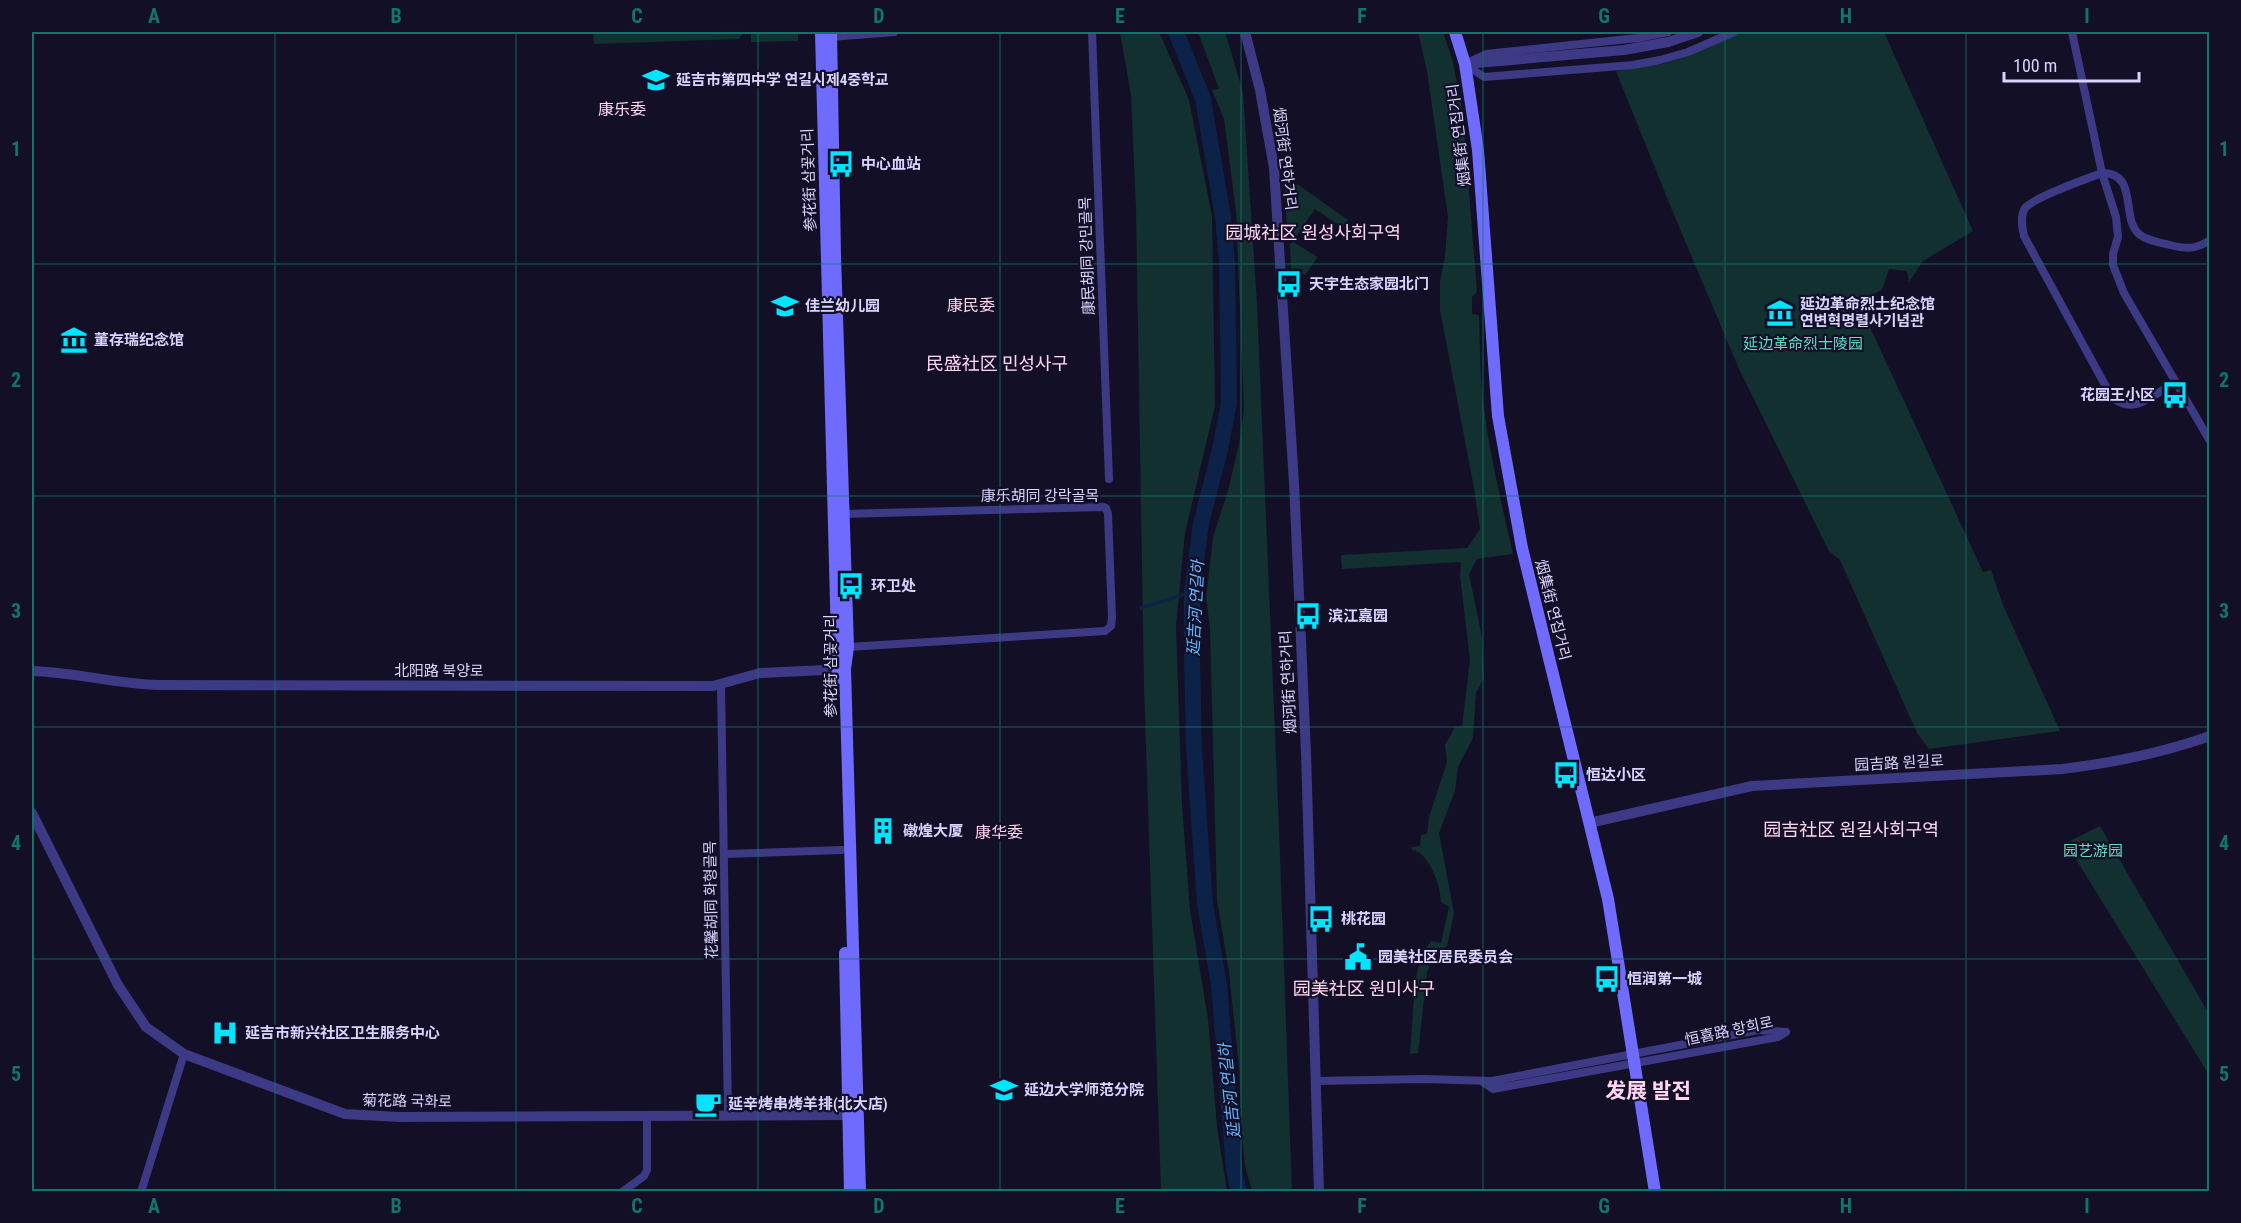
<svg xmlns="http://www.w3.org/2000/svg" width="2241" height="1223" viewBox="0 0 2241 1223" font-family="'Roboto Condensed','Noto Sans SC','Noto Sans KR',sans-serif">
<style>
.green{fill:#12302f}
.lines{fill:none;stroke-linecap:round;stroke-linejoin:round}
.stream{stroke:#0c2248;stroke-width:3}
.river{stroke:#0c2248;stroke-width:16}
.minor{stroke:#3d3a85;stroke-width:8}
.tertiary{stroke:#3d3a85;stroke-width:10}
.secondary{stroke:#6f6bff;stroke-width:12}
.grid{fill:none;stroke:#0f766e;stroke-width:1.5;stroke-opacity:0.55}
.labels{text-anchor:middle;stroke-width:4.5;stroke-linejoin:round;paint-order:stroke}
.poi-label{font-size:15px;font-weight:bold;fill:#d9d4ff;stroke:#130f26;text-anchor:start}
.street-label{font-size:15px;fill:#d9d4ff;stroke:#130f26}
.park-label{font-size:15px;fill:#5fe0c0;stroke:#130f26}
.neighbourhood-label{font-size:16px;fill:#ffd6f0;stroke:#130f26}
.water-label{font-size:16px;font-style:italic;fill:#62b6ff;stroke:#130f26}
.quarter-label{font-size:18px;fill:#ffd6f0;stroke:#130f26}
.district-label{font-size:21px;font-weight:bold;fill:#ffd6f0;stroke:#130f26}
.neatline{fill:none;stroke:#0f766e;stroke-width:2}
.grid-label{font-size:20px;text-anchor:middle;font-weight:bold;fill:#0f766e}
</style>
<rect width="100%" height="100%" fill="#130f26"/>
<path class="green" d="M 593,32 L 744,32 L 739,39 L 594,44 Z
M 751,32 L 798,32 L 798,41 L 751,42 Z
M 1120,32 L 1159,32 L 1189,100 L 1212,216 L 1215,406 L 1185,533 L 1176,626 L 1182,804 L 1190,910 L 1208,1019 L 1217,1127 L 1227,1191 L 1161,1191 L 1144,687 L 1136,208 L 1131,95 Z
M 1198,32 L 1225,32 L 1243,92 L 1257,304 L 1279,828 L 1292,1191 L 1252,1191 L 1245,1166 L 1242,1137 L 1239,1068 L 1229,972 L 1217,900 L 1210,628 L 1206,598 L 1213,537 L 1228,491 L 1239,444 L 1244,410 L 1236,212 L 1224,119 L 1212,90 L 1219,89 Z
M 1418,32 L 1443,32 L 1453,62 L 1463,116 L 1477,292 L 1472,297 L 1472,314 L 1479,315 C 1480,346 1480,377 1484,408 C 1490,457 1502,505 1513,554 L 1477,559 L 1469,574 L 1482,637 L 1484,678 L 1476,693 L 1473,738 L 1458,767 L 1455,791 L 1439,833 L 1454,913 L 1447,946 L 1434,957 L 1427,972 L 1418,1053 L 1410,1054 L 1415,982 L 1421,955 L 1431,941 L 1441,943 L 1449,907 L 1441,902 C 1441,888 1429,851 1412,850 L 1411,847 L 1420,846 L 1421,835 L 1427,834 L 1429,817 L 1447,762 L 1445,745 L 1455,727 L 1462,726 L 1470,660 L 1460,576 L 1461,562 L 1342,569 L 1341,555 L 1467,548 L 1480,529 L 1474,488 L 1440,310 L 1440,282 L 1445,256 L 1448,217 L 1427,71 Z
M 1740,32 L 1884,32 L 1973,231 L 1923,261 L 1909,282 L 1907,271 L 1889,269 L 1882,290 L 1858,301 L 1983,572 L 1991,570 L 2003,605 L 2060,731 L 1929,749 L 1917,733 L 1840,560 L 1829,551 L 1739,369 L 1672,210 L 1616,71 L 1662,64 L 1681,58 Z
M 1290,179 L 1348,220 L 1342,227 L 1315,209 L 1295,238 L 1287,239 L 1285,181 Z
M 1293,242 L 1318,257 L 1305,275 L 1297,271 L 1298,298 L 1292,295 L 1290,244 Z
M 2100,826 L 2209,1014 L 2209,1075 L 2066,843 Z"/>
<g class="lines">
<path class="stream" d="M 1141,608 L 1192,592"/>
<path class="river" d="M 1176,32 L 1203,99 L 1223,217 L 1227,263 L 1229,402 L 1220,450 L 1201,523 L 1192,592 L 1192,655 L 1194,749 L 1205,904 L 1219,985 L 1234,1170 L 1239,1192"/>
<path class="minor" d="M 1092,32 L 1109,479
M 2072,32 L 2102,173 L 2116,217 L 2118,237 L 2113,254 L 2113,265 L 2124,293 L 2210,441
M 831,37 L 894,32
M 1471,61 L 1486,54 L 1638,38 L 1668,32
M 1465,64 L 1484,77 L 1633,65 L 1660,60 L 1688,52 L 1734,32
M 2175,382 C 2153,395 2133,417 2111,396 L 2024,236 C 2022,227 2020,216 2025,208 C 2034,197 2086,179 2102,173 C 2139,173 2120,217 2139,234 C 2147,241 2159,242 2170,245 C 2186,249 2195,250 2210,240
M 843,514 L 1104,507 L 1106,508 L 1108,514 L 1112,618 L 1111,626 L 1105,631 L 848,647
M 721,685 L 728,1115
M 724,854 L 842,850
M 1316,1081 L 1424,1079 L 1492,1081 L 1758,1030 L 1786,1032
M 1481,1081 L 1493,1089 L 1778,1037 L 1786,1032
M 141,1192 L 184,1054
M 622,1192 L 644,1176 L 647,1170 L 647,1116"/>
<path class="tertiary" d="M 1245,32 L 1260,90 L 1274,168 L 1294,483 L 1306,753 L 1319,1192
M 1465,64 L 1624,50 L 1668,42 L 1698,32
M 32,671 C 74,672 115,684 158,685 L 713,686 L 760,673 L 845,669
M 32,813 L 118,985 L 146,1027 L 184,1054 L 345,1114 L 399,1117 L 855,1115
M 1589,823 L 1752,786 L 2062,769 C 2112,763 2162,753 2210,736"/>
<path class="secondary" d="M 821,32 L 838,678
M 831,32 L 835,256 L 848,647 L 845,669 L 860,1192
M 1455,32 L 1465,64 L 1478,150 L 1498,416 L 1522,548 L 1608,899 L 1655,1192
M 845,953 L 850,1192"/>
</g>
<path class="grid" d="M 275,32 L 275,1192M 516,32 L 516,1192M 758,32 L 758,1192M 1000,32 L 1000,1192M 1241,32 L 1241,1192M 1483,32 L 1483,1192M 1725,32 L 1725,1192M 1966,32 L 1966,1192M 32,264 L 2210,264M 32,496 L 2210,496M 32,727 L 2210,727M 32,959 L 2210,959"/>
<defs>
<symbol id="school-bare" viewBox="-9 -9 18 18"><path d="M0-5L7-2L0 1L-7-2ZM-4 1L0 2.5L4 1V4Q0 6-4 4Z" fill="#00e5ff" stroke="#130f26" stroke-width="2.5" paint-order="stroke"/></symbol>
<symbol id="bus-bare" viewBox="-9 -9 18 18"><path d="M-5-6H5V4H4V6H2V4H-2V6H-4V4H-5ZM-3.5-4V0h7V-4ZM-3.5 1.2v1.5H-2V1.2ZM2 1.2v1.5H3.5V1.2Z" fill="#00e5ff" stroke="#130f26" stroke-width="2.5" paint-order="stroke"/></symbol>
<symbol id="museum-bare" viewBox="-9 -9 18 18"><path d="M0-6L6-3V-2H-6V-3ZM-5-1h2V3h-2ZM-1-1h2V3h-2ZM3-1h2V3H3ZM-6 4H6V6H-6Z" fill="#00e5ff" stroke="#130f26" stroke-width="2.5" paint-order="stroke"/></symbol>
<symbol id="building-bare" viewBox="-9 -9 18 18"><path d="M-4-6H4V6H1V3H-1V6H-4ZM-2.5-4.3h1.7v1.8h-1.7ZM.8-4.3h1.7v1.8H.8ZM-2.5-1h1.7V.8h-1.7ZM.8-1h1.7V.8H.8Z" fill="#00e5ff" stroke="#130f26" stroke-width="2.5" paint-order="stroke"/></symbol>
<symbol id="civic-bare" viewBox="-9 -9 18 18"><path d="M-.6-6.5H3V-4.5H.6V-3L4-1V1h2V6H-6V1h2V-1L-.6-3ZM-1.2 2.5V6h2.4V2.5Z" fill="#00e5ff" stroke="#130f26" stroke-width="2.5" paint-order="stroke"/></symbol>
<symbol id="hospital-bare" viewBox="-9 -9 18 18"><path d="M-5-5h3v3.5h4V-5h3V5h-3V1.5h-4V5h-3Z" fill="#00e5ff" stroke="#130f26" stroke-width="2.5" paint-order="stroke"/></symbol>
<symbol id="university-bare" viewBox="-9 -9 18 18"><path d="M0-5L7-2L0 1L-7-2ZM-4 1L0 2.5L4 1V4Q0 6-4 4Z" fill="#00e5ff" stroke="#130f26" stroke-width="2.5" paint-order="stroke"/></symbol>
<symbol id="cafe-bare" viewBox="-9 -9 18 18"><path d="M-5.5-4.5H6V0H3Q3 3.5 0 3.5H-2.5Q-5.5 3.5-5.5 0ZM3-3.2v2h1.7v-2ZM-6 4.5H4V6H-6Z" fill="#00e5ff" stroke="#130f26" stroke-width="2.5" paint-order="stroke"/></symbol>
</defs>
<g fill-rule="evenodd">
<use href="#school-bare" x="637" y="61" width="38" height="38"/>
<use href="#bus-bare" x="822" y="145" width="38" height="38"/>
<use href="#bus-bare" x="1270" y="265" width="38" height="38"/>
<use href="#school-bare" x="766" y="287" width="38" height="38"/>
<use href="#museum-bare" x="1761" y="294" width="38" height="38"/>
<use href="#museum-bare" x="55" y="321" width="38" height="38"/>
<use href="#bus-bare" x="2156" y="376" width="38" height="38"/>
<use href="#bus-bare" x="832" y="567" width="38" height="38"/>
<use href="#bus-bare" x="1289" y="597" width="38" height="38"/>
<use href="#bus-bare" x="1547" y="756" width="38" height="38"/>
<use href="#building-bare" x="864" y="812" width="38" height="38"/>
<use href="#bus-bare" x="1302" y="900" width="38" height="38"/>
<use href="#civic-bare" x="1339" y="938" width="38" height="38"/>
<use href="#bus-bare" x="1588" y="960" width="38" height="38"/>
<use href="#hospital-bare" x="206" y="1014" width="38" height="38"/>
<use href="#university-bare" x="985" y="1071" width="38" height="38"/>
<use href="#cafe-bare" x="689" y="1085" width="38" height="38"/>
</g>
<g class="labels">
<g class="poi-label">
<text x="676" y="85">延吉市第四中学 연길시제4중학교</text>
<text x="861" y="169">中心血站</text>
<text x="1309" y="289">天宇生态家园北门</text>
<text x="1800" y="309">延边革命烈士纪念馆<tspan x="1800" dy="17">연변혁명렬사기념관</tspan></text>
<text x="805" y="311">佳兰幼儿园</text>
<text x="94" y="345">董存瑞纪念馆</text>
<text x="2155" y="400" text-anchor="end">花园王小区</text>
<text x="871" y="591">环卫处</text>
<text x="1328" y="621">滨江嘉园</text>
<text x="1586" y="780">恒达小区</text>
<text x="903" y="836">礅煌大厦</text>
<text x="1341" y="924">桃花园</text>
<text x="1378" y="962">园美社区居民委员会</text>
<text x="1627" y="984">恒润第一城</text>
<text x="245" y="1038">延吉市新兴社区卫生服务中心</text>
<text x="1024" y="1095">延边大学师范分院</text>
<text x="728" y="1109">延辛烤串烤羊排(北大店)</text>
</g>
<g class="street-label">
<text transform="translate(1459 135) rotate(-97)" y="5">烟集街 연집거리</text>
<text transform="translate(1285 159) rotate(83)" y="5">烟河街 연하거리</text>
<text transform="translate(809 180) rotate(-92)" y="5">参花街 삼꽃거리</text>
<text transform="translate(1087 256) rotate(-92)" y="5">康民胡同 강민골목</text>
<text x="1040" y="501">康乐胡同 강락골목</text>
<text transform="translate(1553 610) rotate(76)" y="5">烟集街 연집거리</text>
<text transform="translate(831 666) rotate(-90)" y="5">参花街 삼꽃거리</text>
<text x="439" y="676">北阳路 북양로</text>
<text transform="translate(1288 682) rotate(-93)" y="5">烟河街 연하거리</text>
<text transform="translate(1899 763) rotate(-3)" y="5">园吉路 원길로</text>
<text transform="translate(711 900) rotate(-91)" y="5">花馨胡同 화형골목</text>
<text transform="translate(1729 1031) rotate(-12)" y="5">恒喜路 항희로</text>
<text transform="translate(407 1101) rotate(1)" y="5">菊花路 국화로</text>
</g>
<g class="park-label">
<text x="1803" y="349">延边革命烈士陵园</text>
<text x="2093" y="856">园艺游园</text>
</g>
<g class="neighbourhood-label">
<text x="622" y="115">康乐委</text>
<text x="971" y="311">康民委</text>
<text x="999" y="838">康华委</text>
</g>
<g class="water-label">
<text transform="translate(1195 608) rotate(-87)" y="6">延吉河 연길하</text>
<text transform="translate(1229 1091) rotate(-96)" y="6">延吉河 연길하</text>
</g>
<g class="quarter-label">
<text x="1313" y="239">园城社区 원성사회구역</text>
<text x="997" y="370">民盛社区 민성사구</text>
<text x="1851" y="836">园吉社区 원길사회구역</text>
<text x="1364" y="995">园美社区 원미사구</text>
</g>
<g class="district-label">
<text x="1648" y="1098">发展 발전</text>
</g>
</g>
<rect width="2241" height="1223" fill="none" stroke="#130f26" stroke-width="66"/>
<path d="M2004 72v9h135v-9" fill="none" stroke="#d9d4ff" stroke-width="3"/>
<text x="2013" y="72" font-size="18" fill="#d9d4ff" stroke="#130f26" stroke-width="4.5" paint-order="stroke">100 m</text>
<rect x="33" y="33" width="2175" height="1157" class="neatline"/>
<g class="grid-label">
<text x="154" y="23">A</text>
<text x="396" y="23">B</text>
<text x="637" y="23">C</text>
<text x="879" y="23">D</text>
<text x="1120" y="23">E</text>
<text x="1362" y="23">F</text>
<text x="1604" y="23">G</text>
<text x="1846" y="23">H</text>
<text x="2087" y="23">I</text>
<text x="16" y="156">1</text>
<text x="2224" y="156">1</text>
<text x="16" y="387">2</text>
<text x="2224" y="387">2</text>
<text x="16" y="618">3</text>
<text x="2224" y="618">3</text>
<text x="16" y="850">4</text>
<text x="2224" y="850">4</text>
<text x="16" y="1081">5</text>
<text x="2224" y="1081">5</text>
<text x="154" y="1213">A</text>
<text x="396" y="1213">B</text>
<text x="637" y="1213">C</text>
<text x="879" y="1213">D</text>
<text x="1120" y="1213">E</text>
<text x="1362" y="1213">F</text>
<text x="1604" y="1213">G</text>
<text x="1846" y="1213">H</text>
<text x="2087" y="1213">I</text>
</g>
</svg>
